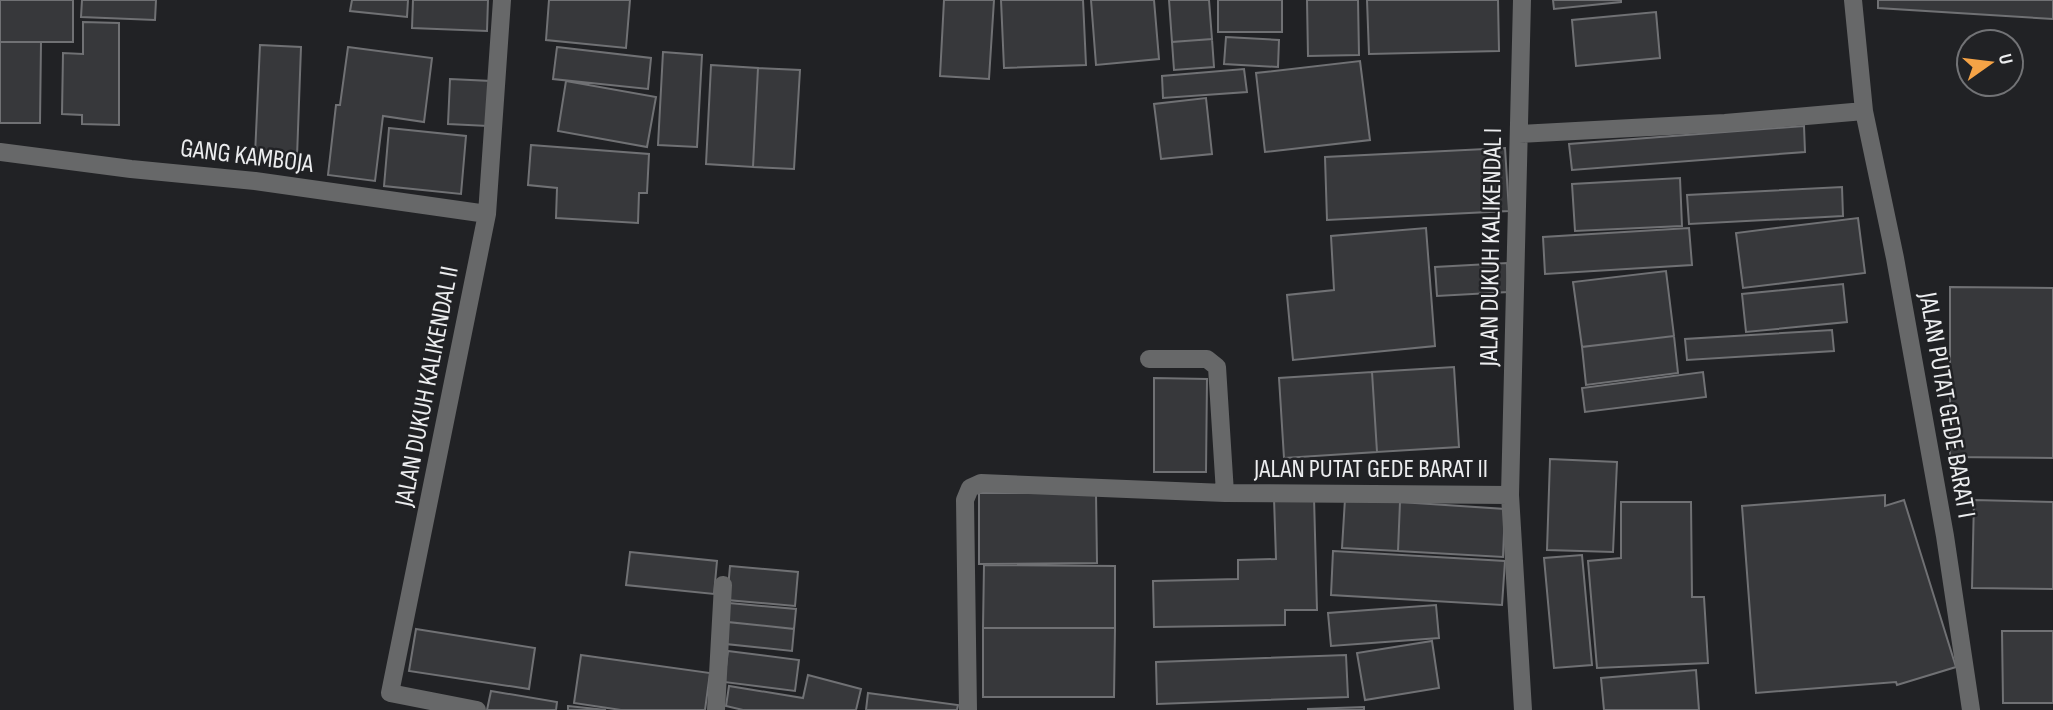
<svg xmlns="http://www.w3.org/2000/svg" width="2053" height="710" viewBox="0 0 2053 710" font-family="'Sofia Sans Condensed',sans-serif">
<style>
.building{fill:#37383b;stroke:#707174;stroke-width:2}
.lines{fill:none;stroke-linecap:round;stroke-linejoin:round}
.street{stroke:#676869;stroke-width:18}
.labels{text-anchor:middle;stroke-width:5;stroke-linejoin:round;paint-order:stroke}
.street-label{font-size:26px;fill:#ecedef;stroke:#212225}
</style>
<rect width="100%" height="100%" fill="#212225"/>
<path class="building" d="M 0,0 L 73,0 L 73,42 L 0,42 Z
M 82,0 L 156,0 L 155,20 L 81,17 Z
M 352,0 L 408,0 L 407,17 L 350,11 Z
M 413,0 L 488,0 L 487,31 L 412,28 Z
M 549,0 L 630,0 L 626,48 L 546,40 Z
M 944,0 L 994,0 L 989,79 L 940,76 Z
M 1001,0 L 1083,0 L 1086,65 L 1004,68 Z
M 1091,0 L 1154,0 L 1159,59 L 1096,65 Z
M 1169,0 L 1209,0 L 1212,39 L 1172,42 Z
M 1218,0 L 1282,0 L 1282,32 L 1218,32 Z
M 1307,0 L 1358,0 L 1359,55 L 1308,56 Z
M 1367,0 L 1498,0 L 1499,51 L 1369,54 Z
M 1553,0 L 1621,0 L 1621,2 L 1554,9 Z
M 1878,0 L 2053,0 L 2053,19 L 1878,8 Z
M 1656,12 L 1660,58 L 1576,66 L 1572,20 Z
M 83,22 L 119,23 L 119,125 L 82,124 L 82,115 L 62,114 L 63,53 L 83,54 Z
M 1226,37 L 1279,40 L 1278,67 L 1224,64 Z
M 1212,39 L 1214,67 L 1174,70 L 1172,42 Z
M 0,42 L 41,42 L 40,123 L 0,123 Z
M 260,45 L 301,47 L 297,157 L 255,155 Z
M 348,47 L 432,58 L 424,122 L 383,116 L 375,181 L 328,175 L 336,105 L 340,105 Z
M 557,47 L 651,58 L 648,89 L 553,79 Z
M 663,52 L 702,55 L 697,147 L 658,145 Z
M 1360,61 L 1370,140 L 1265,152 L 1256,73 Z
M 711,65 L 758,68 L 753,167 L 706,164 Z
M 758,68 L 800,70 L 794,169 L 753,167 Z
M 1244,69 L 1247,92 L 1163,98 L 1162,76 Z
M 450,79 L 491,81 L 488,126 L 448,124 Z
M 566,81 L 656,97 L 647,147 L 558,131 Z
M 1206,98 L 1212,154 L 1161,159 L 1154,104 Z
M 1804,126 L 1805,152 L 1572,170 L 1569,144 Z
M 389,128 L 466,136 L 461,194 L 384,186 Z
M 531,145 L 649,154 L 647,193 L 639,193 L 638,223 L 556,218 L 557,188 L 528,185 Z
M 1505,148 L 1509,211 L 1327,220 L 1325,157 Z
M 1680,178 L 1682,226 L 1575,231 L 1572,184 Z
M 1842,187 L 1843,216 L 1689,224 L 1687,195 Z
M 1858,218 L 1865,273 L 1743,288 L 1736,233 Z
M 1426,228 L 1435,346 L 1293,360 L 1287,295 L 1334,290 L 1331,236 Z
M 1689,228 L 1692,265 L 1545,274 L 1543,237 Z
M 1507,263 L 1508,292 L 1437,296 L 1435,267 Z
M 1666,271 L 1674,336 L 1582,347 L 1573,282 Z
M 1843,284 L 1847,322 L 1746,332 L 1742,294 Z
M 1950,287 L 2053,288 L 2053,458 L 1950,457 Z
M 1832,330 L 1834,351 L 1687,360 L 1685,339 Z
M 1674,336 L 1678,373 L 1586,385 L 1582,347 Z
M 1454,367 L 1459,447 L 1377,452 L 1372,372 Z
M 1372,372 L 1377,452 L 1284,458 L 1279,378 Z
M 1703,372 L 1706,397 L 1585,412 L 1582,388 Z
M 1154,378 L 1207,379 L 1206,472 L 1154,472 Z
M 1550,459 L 1617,462 L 1613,552 L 1547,550 Z
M 979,493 L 1096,493 L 1097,563 L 979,564 Z
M 1885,495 L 1885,506 L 1904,500 L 1956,667 L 1897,685 L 1896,682 L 1756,693 L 1742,506 Z
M 1314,497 L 1317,610 L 1285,610 L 1285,625 L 1154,627 L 1153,581 L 1238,579 L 1238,560 L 1276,559 L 1274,498 Z
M 1345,499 L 1400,502 L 1398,551 L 1342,548 Z
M 1974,500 L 2053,502 L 2053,589 L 1972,588 Z
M 1400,502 L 1505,509 L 1503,557 L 1398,551 Z
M 1621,502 L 1691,502 L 1692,597 L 1704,597 L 1708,663 L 1597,668 L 1588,561 L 1621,558 Z
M 1333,551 L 1505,561 L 1502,605 L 1331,595 Z
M 630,552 L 717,561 L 714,594 L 626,585 Z
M 1582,555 L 1592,665 L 1554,668 L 1544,558 Z
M 984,565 L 1115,566 L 1115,628 L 983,628 Z
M 730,566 L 798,572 L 795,606 L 727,600 Z
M 729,603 L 796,609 L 794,629 L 728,622 Z
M 1436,605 L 1439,638 L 1331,646 L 1328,613 Z
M 728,622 L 794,629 L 792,651 L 726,644 Z
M 983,628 L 1115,628 L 1114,697 L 983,697 Z
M 416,629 L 535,648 L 529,689 L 409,671 Z
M 2002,631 L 2053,631 L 2053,703 L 2003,703 Z
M 1432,641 L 1439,688 L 1365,700 L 1357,653 Z
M 728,651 L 799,660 L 795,691 L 724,682 Z
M 581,655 L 710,673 L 705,710 L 621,710 L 574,703 Z
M 1346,655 L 1348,697 L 1157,704 L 1156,662 Z
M 1696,670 L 1699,710 L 1604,710 L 1601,678 Z
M 808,675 L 861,689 L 856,710 L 743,710 L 726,706 L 729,686 L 803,698 Z
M 491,691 L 557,702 L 556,710 L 487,710 Z
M 868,693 L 958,705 L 957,710 L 866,710 Z
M 568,706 L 606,710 L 568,710 Z
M 1364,707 L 1364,710 L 1308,710 L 1308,709 Z"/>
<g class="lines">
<path class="street" d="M 1522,0 L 1510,495 L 1523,710
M 1853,0 L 1864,111 L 1895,258 L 1945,536 L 1971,710
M 1519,134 L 1725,123 L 1864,111
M 0,152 L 131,169 L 255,181 L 487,214
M 1149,359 L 1207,359 L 1217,367 L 1225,493
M 477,710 L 390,693 L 487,214 L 502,0
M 716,710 L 723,585
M 968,710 L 965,500 L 970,488 L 981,483 L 1225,493 L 1510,495"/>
</g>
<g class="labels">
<g class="street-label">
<text transform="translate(247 155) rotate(7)" y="9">GANG KAMBOJA</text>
<text transform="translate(1490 247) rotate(-89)" y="9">JALAN DUKUH KALIKENDAL I</text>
<text transform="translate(426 386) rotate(-79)" y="9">JALAN DUKUH KALIKENDAL II</text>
<text transform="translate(1948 405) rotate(80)" y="9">JALAN PUTAT GEDE BARAT I</text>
<text x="1371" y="477">JALAN PUTAT GEDE BARAT II</text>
</g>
</g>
<g transform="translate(1990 63) rotate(76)"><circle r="33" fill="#212225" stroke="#727376" stroke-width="2"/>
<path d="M0-5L12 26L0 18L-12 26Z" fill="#f5a346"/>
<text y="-10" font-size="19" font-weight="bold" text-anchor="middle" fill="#ecedef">U</text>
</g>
</svg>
